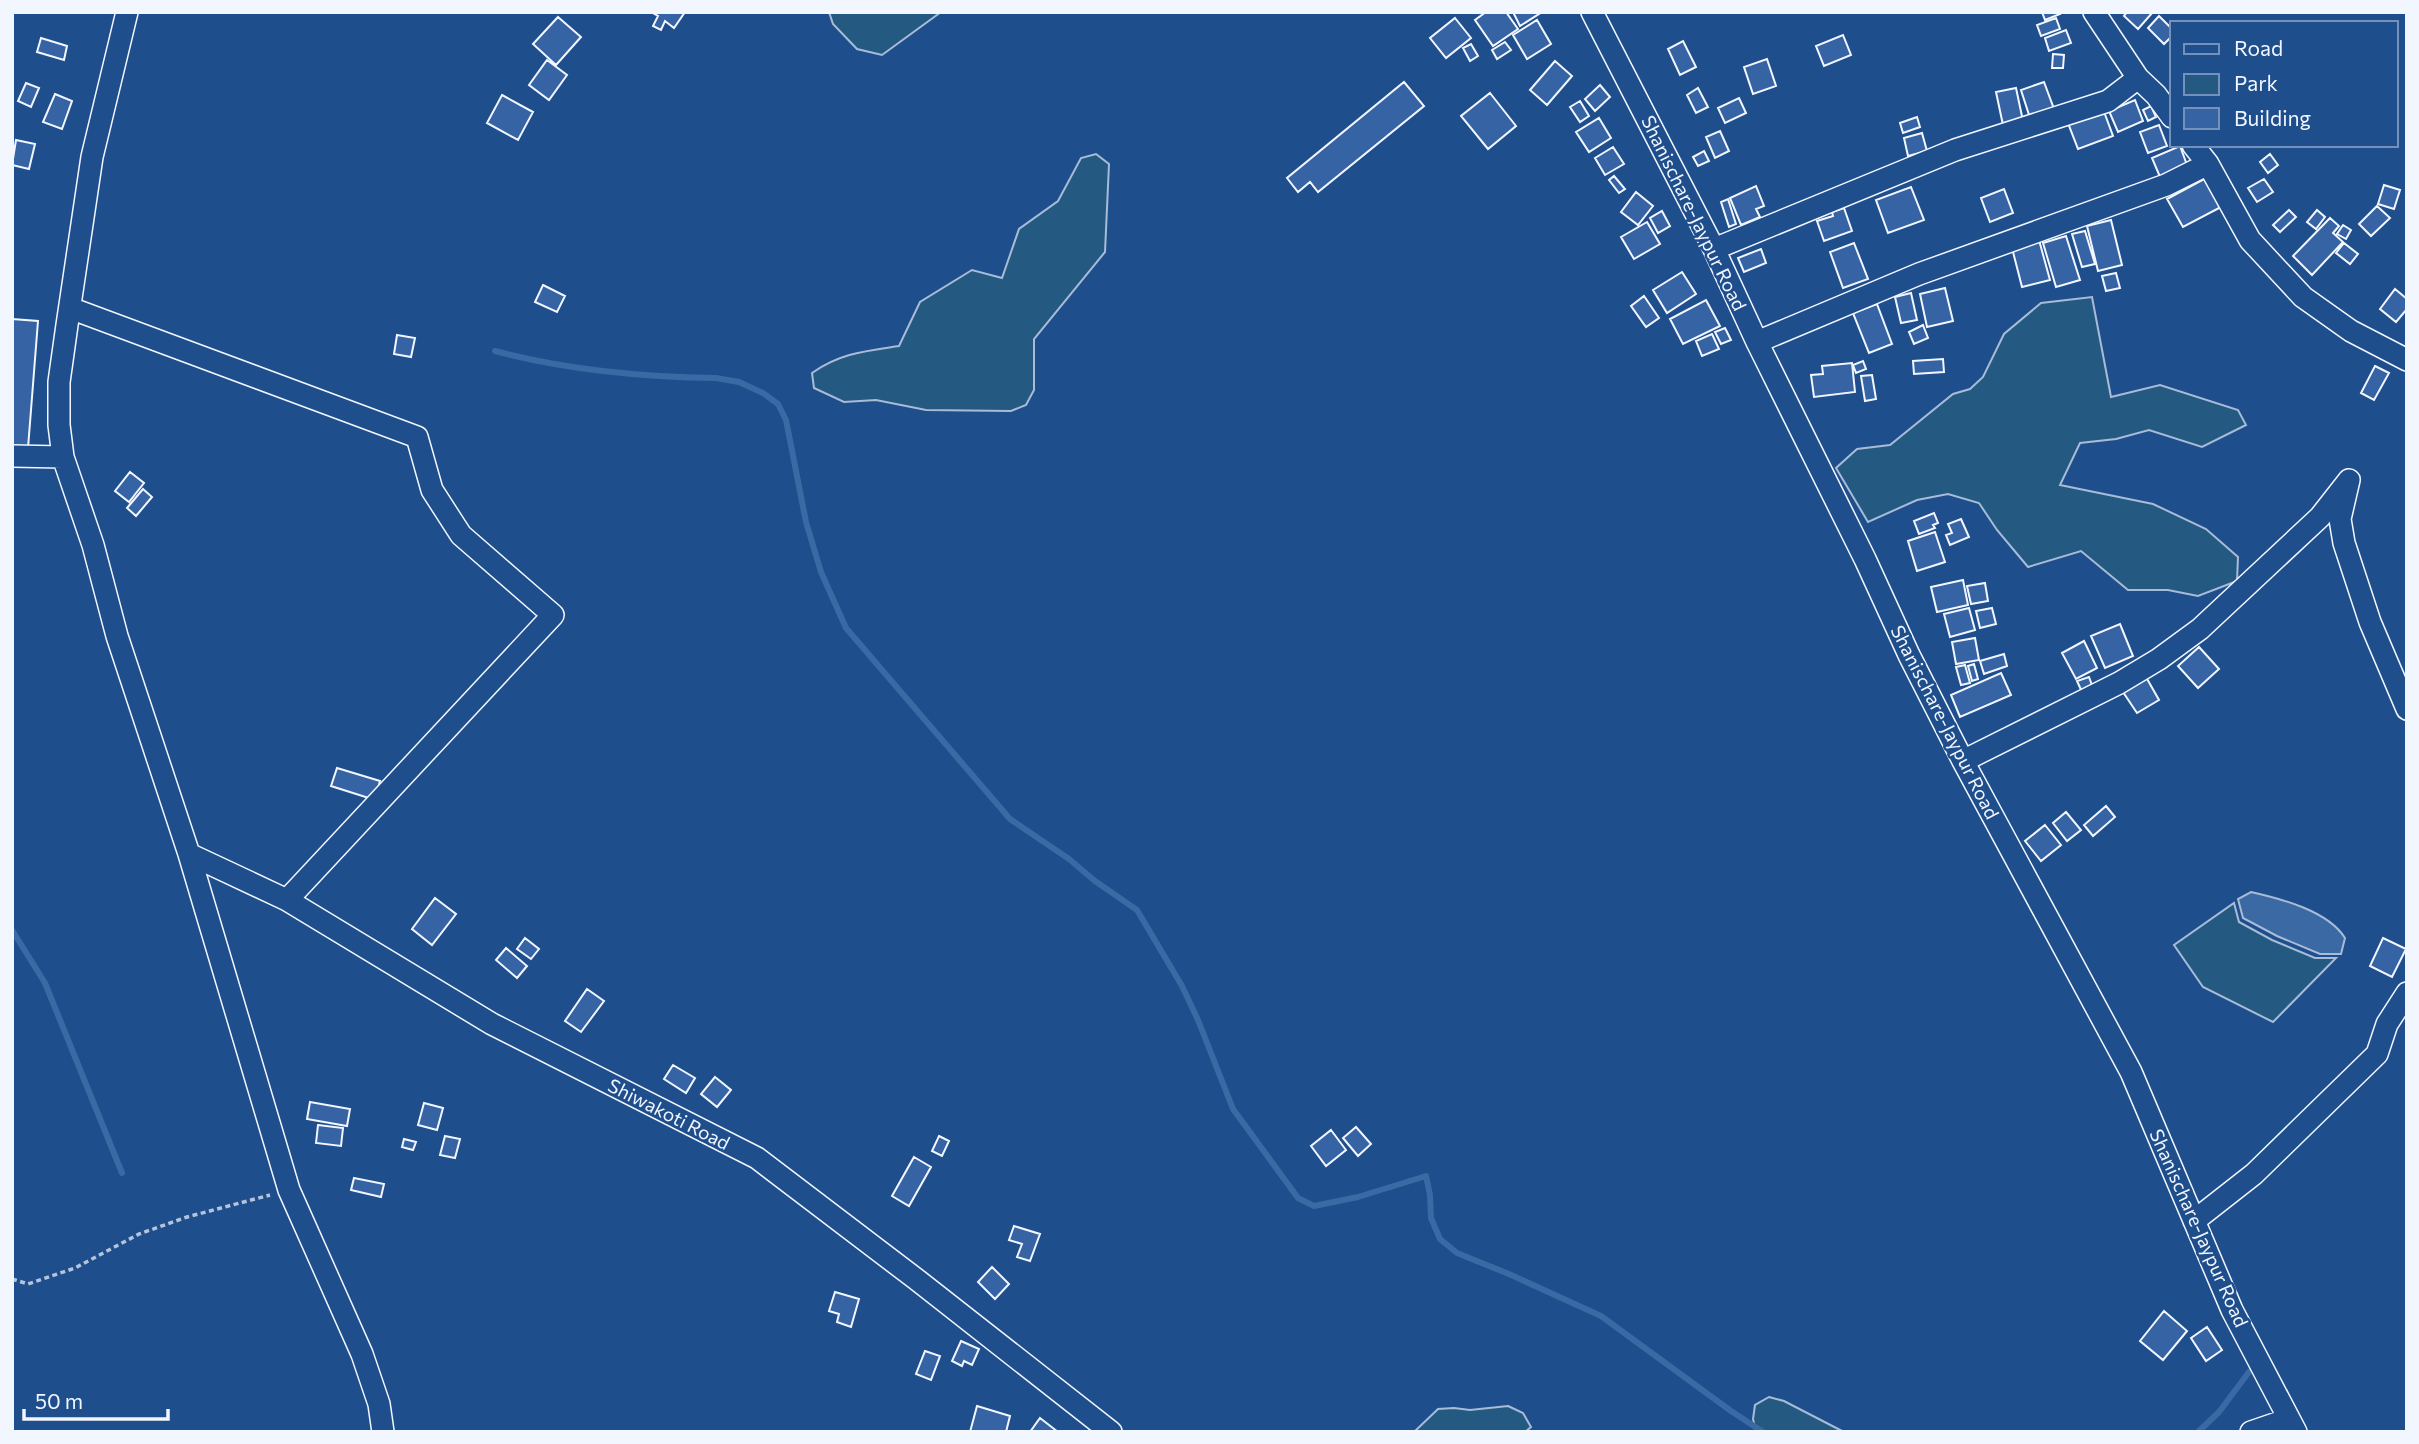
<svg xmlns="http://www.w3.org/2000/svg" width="2419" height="1444" viewBox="0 0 2419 1444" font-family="Commissioner,sans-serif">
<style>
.green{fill:#245a82;stroke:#a8bbd7;stroke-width:2}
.water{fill:#3b69a3;stroke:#a8bbd7;stroke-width:2}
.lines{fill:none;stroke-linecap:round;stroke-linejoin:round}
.stream{stroke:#3b69a3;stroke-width:6}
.building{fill:#3563a3;stroke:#f2f6ff;stroke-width:2}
.minor-casing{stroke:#f2f6ff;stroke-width:24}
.path{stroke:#b3c4dc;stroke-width:3.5;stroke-dasharray:5 3.5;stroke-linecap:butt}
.minor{stroke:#1f4e8c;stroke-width:21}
.labels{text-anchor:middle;stroke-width:5;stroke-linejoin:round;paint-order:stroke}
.street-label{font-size:19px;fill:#f2f6ff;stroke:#1f4e8c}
</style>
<rect width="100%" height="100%" fill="#1f4e8c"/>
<path class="green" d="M 829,12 L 941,12 L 882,55 L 857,49 L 833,24 Z
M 1096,154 L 1109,164 L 1105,252 L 1034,339 L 1034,390 L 1026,405 L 1011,411 L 926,410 L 876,400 L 844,402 L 814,388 L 812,373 C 840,353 866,351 899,346 L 920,302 L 972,270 L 1002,278 L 1019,229 L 1058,201 L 1081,158 Z
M 2092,297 L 2111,397 L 2160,385 L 2238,410 L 2246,425 L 2202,447 L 2149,430 L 2116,439 L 2080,443 L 2060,485 L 2153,504 L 2206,529 L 2238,557 L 2237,581 L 2198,596 L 2168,590 L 2128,590 L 2081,551 L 2028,567 L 1997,530 L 1979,503 L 1948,494 L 1917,500 L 1868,522 L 1836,468 L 1857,449 L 1890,445 L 1953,394 L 1970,389 L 1983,377 L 2004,334 L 2041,303 Z
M 2234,903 L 2239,922 L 2272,940 L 2315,958 L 2336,958 L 2273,1022 L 2203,987 L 2174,945 Z
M 1769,1397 L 1784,1401 L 1844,1432 L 1756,1432 L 1753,1419 L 1755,1405 Z
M 1508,1406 L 1523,1413 L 1531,1427 L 1525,1432 L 1414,1432 L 1438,1409 L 1454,1408 L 1470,1410 Z"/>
<path class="water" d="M 2251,892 C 2282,899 2328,911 2345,938 L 2341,954 L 2320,954 L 2277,936 L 2243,918 L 2238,899 Z"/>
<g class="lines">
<path class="stream" d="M 495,351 C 567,370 642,377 716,378 L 739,382 L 763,393 L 778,404 L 786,420 L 806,522 L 821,572 L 846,628 L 1010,819 L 1069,859 L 1095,881 L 1137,910 L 1182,986 L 1198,1020 L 1233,1109 L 1298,1198 L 1314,1206 L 1358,1197 L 1426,1176 L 1430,1195 L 1431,1218 L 1440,1239 L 1457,1253 L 1509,1274 L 1601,1316 L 1731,1411 L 1763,1432
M 12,930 L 45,983 L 122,1173
M 2198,1432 L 2219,1412 L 2249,1372"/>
</g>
<path class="building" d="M 651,12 L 685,12 L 674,28 L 665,21 L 661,30 L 653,26 L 658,16 Z
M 1486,12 L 1506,12 L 1518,29 L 1493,46 L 1475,20 Z
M 1513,12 L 1542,12 L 1520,26 Z
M 2042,12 L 2059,12 L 2060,14 L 2045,20 Z
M 2127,12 L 2153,12 L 2138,29 L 2124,16 Z
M 2159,16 L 2172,29 L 2172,36 L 2164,44 L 2148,28 Z
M 558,17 L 581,37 L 556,65 L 533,44 Z
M 1455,18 L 1471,38 L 1446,58 L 1430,38 Z
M 2056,18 L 2060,29 L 2041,36 L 2037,25 Z
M 1537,20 L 1551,44 L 1527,59 L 1513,35 Z
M 2066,30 L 2071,43 L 2049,51 L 2045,38 Z
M 1843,35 L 1851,55 L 1824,66 L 1816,46 Z
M 41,38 L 67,46 L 64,60 L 37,52 Z
M 1683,41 L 1696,67 L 1680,75 L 1668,49 Z
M 1505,42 L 1511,50 L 1497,59 L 1492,50 Z
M 1471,44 L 1478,56 L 1470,61 L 1463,48 Z
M 2053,54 L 2064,55 L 2063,68 L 2052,68 Z
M 1767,59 L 1776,86 L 1753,94 L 1744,67 Z
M 547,60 L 567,75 L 549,100 L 529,85 Z
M 1555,61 L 1572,76 L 1547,105 L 1530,90 Z
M 1404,82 L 1424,106 L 1318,192 L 1310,182 L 1298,192 L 1287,178 Z
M 2044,82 L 2054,109 L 2030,118 L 2021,90 Z
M 26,83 L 39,88 L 31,107 L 18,101 Z
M 1600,85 L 1610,97 L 1595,111 L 1585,99 Z
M 1698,88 L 1708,107 L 1696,113 L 1687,95 Z
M 2016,88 L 2023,121 L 2003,125 L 1996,92 Z
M 1490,93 L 1516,126 L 1488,149 L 1461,116 Z
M 55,94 L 72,101 L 62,129 L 43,122 Z
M 502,95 L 533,112 L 518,140 L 487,123 Z
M 1739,98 L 1746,113 L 1725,123 L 1718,108 Z
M 2135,100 L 2143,121 L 2118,132 L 2109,111 Z
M 1580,101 L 1589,116 L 1580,122 L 1570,107 Z
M 2151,106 L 2156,117 L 2148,121 L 2143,110 Z
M 2103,109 L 2113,136 L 2078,149 L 2068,123 Z
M 1917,117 L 1920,127 L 1903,133 L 1900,123 Z
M 1599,118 L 1611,138 L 1589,152 L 1576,132 Z
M 2159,125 L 2167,146 L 2148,153 L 2140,132 Z
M 1720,131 L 1729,151 L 1715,158 L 1706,137 Z
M 1922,133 L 1927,151 L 1908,156 L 1904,138 Z
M 16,140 L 35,144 L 29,169 L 12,165 Z
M 2180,146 L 2187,165 L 2160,177 L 2152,158 Z
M 1613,147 L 1624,164 L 1605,175 L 1595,158 Z
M 1704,151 L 1709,161 L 1698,166 L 1693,157 Z
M 2270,154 L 2278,165 L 2268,173 L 2260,162 Z
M 1614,176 L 1625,189 L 1619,193 L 1609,180 Z
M 2206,178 L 2221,207 L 2183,227 L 2167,199 Z
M 2264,179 L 2273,192 L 2257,202 L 2248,188 Z
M 2384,185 L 2400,190 L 2394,209 L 2378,204 Z
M 1756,186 L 1764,206 L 1756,209 L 1760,217 L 1741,225 L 1730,198 Z
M 1911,187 L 1924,220 L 1888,233 L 1876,200 Z
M 2004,189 L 2013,213 L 1990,222 L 1981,198 Z
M 1636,192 L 1653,206 L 1638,225 L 1621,212 Z
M 1728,199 L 1736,224 L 1729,227 L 1721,202 Z
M 2377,206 L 2390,218 L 2371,236 L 2359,224 Z
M 1844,208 L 1852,231 L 1824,241 L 1817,221 L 1833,216 L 1832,212 Z
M 2289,210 L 2296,217 L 2280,232 L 2273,225 Z
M 2317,210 L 2325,217 L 2316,229 L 2307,222 Z
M 1662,211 L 1670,226 L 1658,233 L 1650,218 Z
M 2330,218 L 2339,226 L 2333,233 L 2343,242 L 2312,275 L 2293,256 Z
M 2111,220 L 2122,265 L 2098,271 L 2087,226 Z
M 1647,222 L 1660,244 L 1634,259 L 1621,237 Z
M 2343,225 L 2351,230 L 2346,239 L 2337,234 Z
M 2085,231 L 2095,264 L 2082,267 L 2072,234 Z
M 2066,236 L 2080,280 L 2056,287 L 2043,243 Z
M 2039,240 L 2050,280 L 2022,287 L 2012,248 Z
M 1854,243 L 1868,279 L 1843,288 L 1830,252 Z
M 2344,243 L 2358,254 L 2350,264 L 2336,253 Z
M 1761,249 L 1766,263 L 1744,272 L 1738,258 Z
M 1682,272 L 1696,294 L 1667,313 L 1653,290 Z
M 2116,273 L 2120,288 L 2106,291 L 2102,276 Z
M 543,285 L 565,296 L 557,312 L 535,302 Z
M 1945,288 L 1953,321 L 1927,327 L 1920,294 Z
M 2395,289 L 2407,299 L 2407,309 L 2396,322 L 2380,309 Z
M 1911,293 L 1917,320 L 1901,323 L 1895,297 Z
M 1644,296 L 1659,318 L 1646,327 L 1631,306 Z
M 1706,300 L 1720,326 L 1683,344 L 1670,319 Z
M 1877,304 L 1892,344 L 1869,353 L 1853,313 Z
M 12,319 L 38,321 L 28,448 L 12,447 Z
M 1923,325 L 1928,338 L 1914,344 L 1909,332 Z
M 1725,328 L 1731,340 L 1721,344 L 1715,332 Z
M 1712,334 L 1719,349 L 1702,356 L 1696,341 Z
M 397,335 L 415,338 L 411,357 L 394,354 Z
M 1943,359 L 1944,372 L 1914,374 L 1913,361 Z
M 1863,361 L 1866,369 L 1856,373 L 1853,365 Z
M 1852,363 L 1855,392 L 1814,397 L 1811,375 L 1823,374 L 1822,366 Z
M 2375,366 L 2389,373 L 2374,400 L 2361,393 Z
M 1872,375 L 1876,399 L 1865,401 L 1861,376 Z
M 130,472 L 144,483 L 129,502 L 115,491 Z
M 143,489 L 152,497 L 136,516 L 127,508 Z
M 1934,513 L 1938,523 L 1933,525 L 1935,528 L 1919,534 L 1914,521 Z
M 1961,519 L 1969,537 L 1950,545 L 1946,535 L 1952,533 L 1948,524 Z
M 1935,532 L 1945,562 L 1917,571 L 1908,541 Z
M 1963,580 L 1968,605 L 1937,612 L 1931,587 Z
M 1985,583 L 1988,601 L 1971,604 L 1967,586 Z
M 1969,608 L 1975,630 L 1950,637 L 1944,614 Z
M 1992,608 L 1996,624 L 1980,628 L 1976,611 Z
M 2120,624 L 2133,656 L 2105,668 L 2091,636 Z
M 1975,638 L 1979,660 L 1956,664 L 1952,642 Z
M 2084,641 L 2097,668 L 2076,679 L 2062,653 Z
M 2199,647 L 2219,669 L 2198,688 L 2178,666 Z
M 2004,654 L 2007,666 L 1984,674 L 1980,661 Z
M 1974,664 L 1978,679 L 1972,681 L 1968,666 Z
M 1965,665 L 1970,683 L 1961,685 L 1956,667 Z
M 2001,673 L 2011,695 L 1960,717 L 1951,695 Z
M 2089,677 L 2093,688 L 2082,692 L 2077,681 Z
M 2146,677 L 2159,700 L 2137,713 L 2123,692 Z
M 337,768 L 380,781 L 375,800 L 331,786 Z
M 2106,806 L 2115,817 L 2093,836 L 2084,825 Z
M 2066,812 L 2081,830 L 2067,841 L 2053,823 Z
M 2045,825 L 2061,845 L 2041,861 L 2025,841 Z
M 435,898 L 456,914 L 432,945 L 412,929 Z
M 525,938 L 539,949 L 531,959 L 517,949 Z
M 2383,938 L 2406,949 L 2392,977 L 2370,966 Z
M 506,948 L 527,966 L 517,978 L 496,960 Z
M 587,989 L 604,1001 L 581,1032 L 565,1021 Z
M 673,1065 L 695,1078 L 686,1093 L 664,1079 Z
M 715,1077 L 731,1090 L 717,1107 L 701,1094 Z
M 310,1102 L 350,1109 L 347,1126 L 307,1119 Z
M 424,1103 L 443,1108 L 437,1130 L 418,1125 Z
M 318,1125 L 343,1128 L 341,1146 L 316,1143 Z
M 1356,1127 L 1371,1144 L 1358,1156 L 1343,1138 Z
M 1331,1130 L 1346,1150 L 1326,1166 L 1311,1146 Z
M 445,1136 L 460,1139 L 455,1158 L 440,1155 Z
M 939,1136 L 949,1141 L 942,1156 L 932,1151 Z
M 404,1139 L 416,1142 L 413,1150 L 402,1147 Z
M 914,1157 L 931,1167 L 909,1206 L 892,1196 Z
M 354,1178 L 384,1184 L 381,1197 L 351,1190 Z
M 1014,1226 L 1040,1234 L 1030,1261 L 1017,1257 L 1022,1244 L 1009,1240 Z
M 992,1267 L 1009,1284 L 995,1299 L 978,1282 Z
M 835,1292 L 859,1299 L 851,1327 L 837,1322 L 839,1314 L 829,1311 Z
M 2164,1311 L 2187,1331 L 2163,1360 L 2140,1341 Z
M 2207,1327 L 2222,1350 L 2206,1361 L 2191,1338 Z
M 961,1341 L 979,1349 L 972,1365 L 964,1361 L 962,1366 L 952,1361 Z
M 925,1351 L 940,1356 L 931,1380 L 916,1374 Z
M 977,1406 L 1010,1416 L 1006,1432 L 970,1432 Z
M 1040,1418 L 1058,1432 L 1030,1432 Z"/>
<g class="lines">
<defs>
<path id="minor" d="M 127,12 L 92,157 L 67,325 L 59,382 L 59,425 L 63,457 L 93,545 L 117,636 L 189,854 L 289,1190 L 362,1354 L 379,1404 L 383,1432
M 1592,12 L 1714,249 L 1757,342 L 1865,559 L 1909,655 L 1963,761 L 2131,1072 L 2232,1310 L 2296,1432
M 2094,12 L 2138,78 L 2156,95 L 2172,117
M 2193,145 L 2208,164 L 2250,240 L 2303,297 L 2351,331 L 2407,360
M 1714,249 L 1955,150 L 2108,101 L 2138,78
M 70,308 L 417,437 L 432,490 L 461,535 L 553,615 L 287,900
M 1757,342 L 1919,274 L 2166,185 L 2208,164
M 12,456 L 63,457
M 1963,761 L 2119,683 L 2159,659 L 2200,629 L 2320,517 L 2349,480 L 2340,519 L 2344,543 L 2370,622 L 2407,709
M 189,854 L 287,900 L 492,1024 L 757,1158 L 916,1279 L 1111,1432
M 2194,1221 L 2254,1174 L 2377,1054 L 2387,1024 L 2407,993
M 2251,1432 L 2289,1419"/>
</defs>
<use href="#minor" class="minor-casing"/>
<path class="path" d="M 12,1279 L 28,1284 L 75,1268 L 139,1234 L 187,1217 L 270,1195"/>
<use href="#minor" class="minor"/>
</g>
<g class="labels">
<g class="street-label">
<text transform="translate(1694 213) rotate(64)" y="7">Shanischare-Jaypur Road</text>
<text transform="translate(1945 722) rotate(63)" y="7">Shanischare-Jaypur Road</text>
<text transform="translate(669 1114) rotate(27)" y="7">Shiwakoti Road</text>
<text transform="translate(2199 1228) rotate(66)" y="7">Shanischare-Jaypur Road</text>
</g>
</g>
<rect width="2419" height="1444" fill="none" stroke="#f2f6ff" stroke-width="28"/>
<rect x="2170" y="21" width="228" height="126" fill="#1f4e8c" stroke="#7391ba" stroke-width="2"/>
<rect x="2184" y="44" width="35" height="10" fill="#1f4e8c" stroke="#7391ba" stroke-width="2"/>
<text x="2234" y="56" font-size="21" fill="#f2f6ff">Road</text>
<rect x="2184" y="74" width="35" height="21" fill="#245a82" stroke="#7391ba" stroke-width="2"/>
<text x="2234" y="91" font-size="21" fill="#f2f6ff">Park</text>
<rect x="2184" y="108" width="35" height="21" fill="#3563a3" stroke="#7391ba" stroke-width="2"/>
<text x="2234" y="126" font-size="21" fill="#f2f6ff">Building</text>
<path d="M24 1409v10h144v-10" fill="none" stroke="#f2f6ff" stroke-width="3.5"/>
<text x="35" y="1409" font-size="21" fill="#f2f6ff" stroke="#1f4e8c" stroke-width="5" paint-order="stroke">50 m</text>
</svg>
